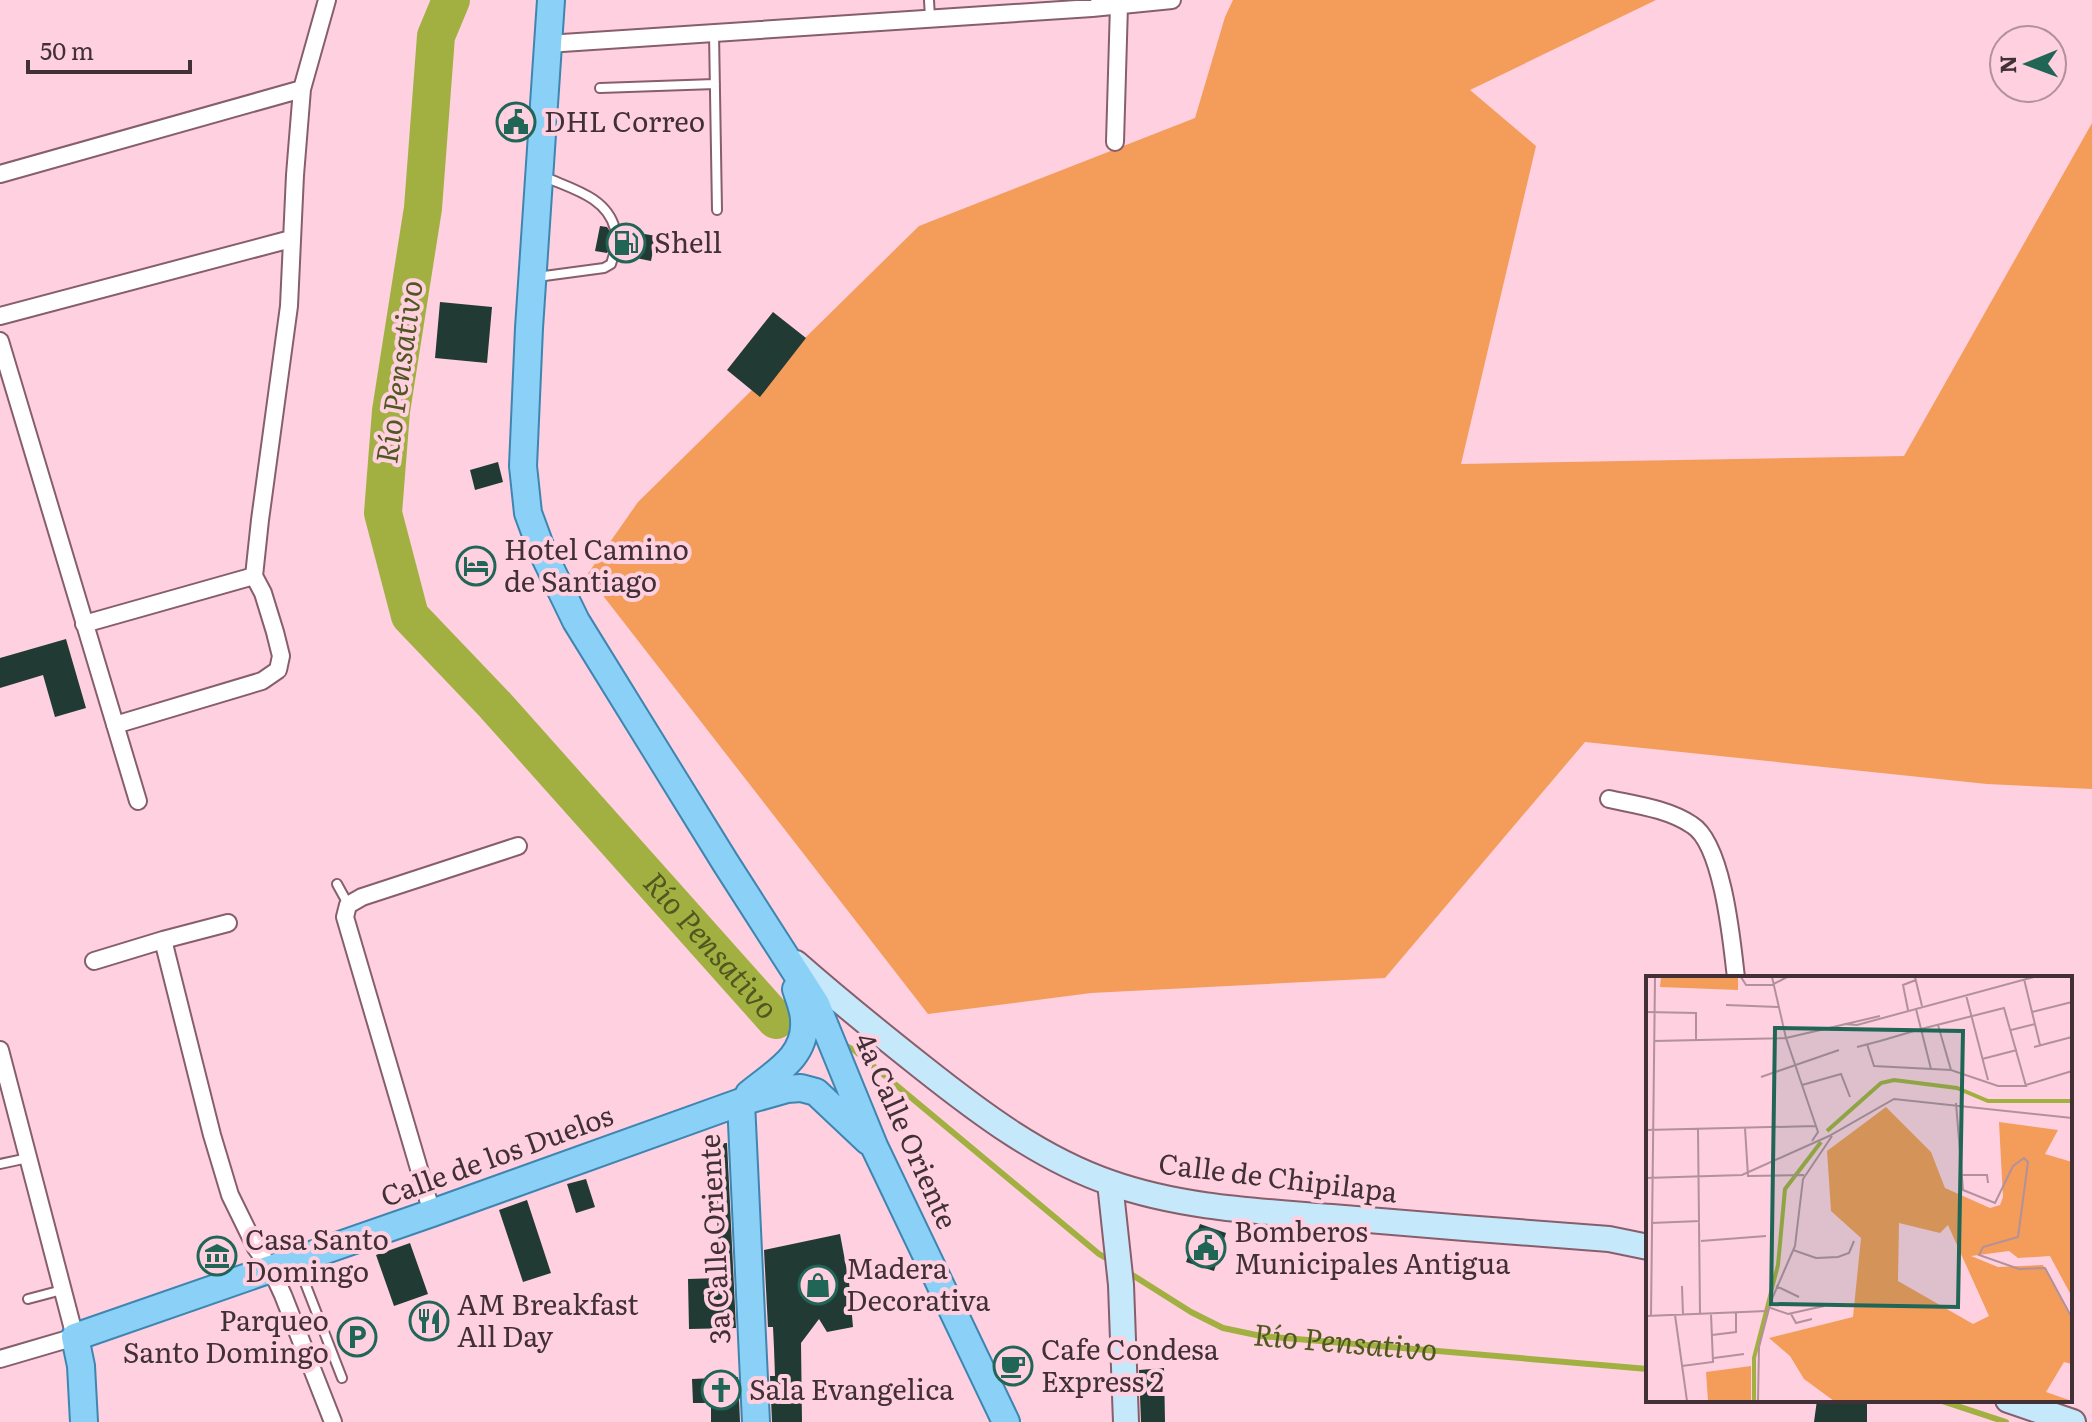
<svg xmlns="http://www.w3.org/2000/svg" width="2092" height="1422" viewBox="0 0 2092 1422" font-family="Literata,serif">
<style>
.green{fill:#f49c5a}
.lines{fill:none;stroke-linecap:round;stroke-linejoin:round}
.stream{stroke:#a2b042;stroke-width:6}
.river{stroke:#a2b042;stroke-width:38}
.building{fill:#213a34}
.lane-casing{stroke:#865e6c;stroke-width:12}
.street-casing{stroke:#865e6c;stroke-width:20}
.secondary-casing{stroke:#865e6c;stroke-width:28}
.primary-casing{stroke:#3e85b0;stroke-width:30}
.lane{stroke:#fff;stroke-width:8}
.street{stroke:#fff;stroke-width:16}
.secondary{stroke:#c5e8fb;stroke-width:24}
.primary{stroke:#8bd1f7;stroke-width:26}
.labels{text-anchor:middle;stroke-width:8;stroke-linejoin:round;paint-order:stroke}
.poi-label{font-size:28px;fill:#413036;stroke:#fed0e0;text-anchor:start}
.street-label{font-size:28px;fill:#413036;stroke:#fed0e0}
.water-label{font-size:30px;font-style:italic;fill:#505820;stroke:#fed0e0}
.inset-river{fill:none;stroke:#a2b042;stroke-width:4}
.inset-road{fill:none;stroke:#b2909c;stroke-width:2}
.view{fill:#206556;fill-opacity:0.15;stroke:#206556;stroke-width:4}
.inset-edge{fill:none;stroke:#413036;stroke-width:4}
</style>
<rect width="100%" height="100%" fill="#fed0e0"/>
<path class="green" d="M 1233,0 L 1656,0 L 1470,90 L 1536,146 L 1461,464 L 1904,456 L 2092,123 L 2092,789 L 1987,784 L 1585,742 L 1385,978 L 1091,993 L 928,1014 L 587,575 L 638,502 L 919,226 L 1195,118 L 1225,17 Z"/>
<g class="lines">
<g class="stream">
<path d="M 776,1020 L 797,1029"/>
<path d="M 842,1044 L 854,1050 L 1099,1254 L 1113,1262"/>
<path id="s1" d="M 1126,1271 L 1191,1312 L 1223,1328 L 1261,1336 L 1648,1369"/>
<path d="M 1939,1400 L 2006,1422"/>
</g>
<path class="river" id="s2" d="M 451,0 L 436,36 L 423,208 L 391,411 L 383,513 L 410,616 L 495,705 L 776,1020"/>
</g>
<path class="building" d="M 600,226 L 607,227 L 613,236 L 618,235 L 622,230 L 656,236 L 651,261 L 621,255 L 620,250 L 615,247 L 610,248 L 607,253 L 595,251 Z
M 440,302 L 492,307 L 487,363 L 435,358 Z
M 773,312 L 806,338 L 760,397 L 727,370 Z
M 498,462 L 503,482 L 475,490 L 470,470 Z
M 66,639 L 86,708 L 55,717 L 43,675 L 0,688 L 0,658 Z
M 727,1143 L 736,1328 L 689,1329 L 688,1279 L 719,1278 L 715,1144 Z
M 586,1179 L 595,1207 L 576,1213 L 567,1184 Z
M 527,1200 L 551,1273 L 523,1282 L 499,1210 Z
M 1200,1224 L 1226,1233 L 1214,1271 L 1186,1262 Z
M 840,1234 L 849,1282 L 853,1327 L 827,1332 L 819,1319 L 801,1343 L 802,1422 L 772,1422 L 770,1376 L 775,1376 L 774,1348 L 773,1327 L 768,1327 L 764,1250 Z
M 410,1243 L 428,1294 L 394,1306 L 376,1255 Z
M 1164,1368 L 1165,1422 L 1141,1422 L 1139,1370 Z
M 738,1377 L 740,1422 L 711,1422 L 711,1403 L 693,1403 L 692,1379 Z
M 1817,1400 L 1867,1400 L 1867,1422 L 1814,1422 Z"/>
<g class="lines">
<defs>
<path id="lane" d="M 929,0 L 930,18
M 714,33 L 717,210
M 600,88 L 715,84
M 545,177 C 572,189 607,197 615,229
M 537,277 L 604,268 L 611,264 L 614,254
M 337,884 L 348,904
M 0,1164 L 28,1158
M 298,1265 L 342,1378
M 28,1299 L 62,1290"/>
<path id="street" d="M 547,44 L 1092,8 L 1172,0
M 1115,142 L 1119,5
M 0,174 L 302,89
M 0,316 L 291,239
M 0,341 L 138,801
M 84,624 L 254,576
M 115,725 L 262,681 L 278,670 L 281,656 L 275,632 L 263,593 L 254,576 L 260,520 L 289,306 L 295,175 L 302,89 L 327,0
M 1609,799 C 1637,805 1668,809 1692,825 C 1723,844 1732,943 1736,978
M 163,940 L 212,1135 L 230,1195 L 256,1248 L 271,1269 L 283,1295 L 333,1422
M 94,961 L 163,940 L 228,923
M 0,1050 L 75,1337 L 0,1359
M 432,1213 L 345,917 L 348,905 L 362,897 L 518,846"/>
<path id="secondary" d="M 796,963 C 837,999 879,1033 922,1067 C 980,1113 1041,1159 1111,1183 C 1182,1208 1258,1211 1332,1217 C 1424,1225 1517,1232 1609,1239 L 1648,1247
M 1110,1183 L 1121,1285 L 1126,1422
M 2008,1400 L 2073,1422"/>
<path id="primary" d="M 551,0 L 529,328 L 523,466 L 528,513 L 542,551 L 576,621 L 725,862 L 816,1004 L 874,1146 L 1006,1422
M 749,1094 C 774,1073 807,1057 804,1020 C 804,1010 799,999 796,989
M 741,1102 L 756,1422
M 84,1422 L 81,1366 L 75,1337 L 432,1213 L 741,1102 L 787,1089 L 801,1088 L 816,1092 L 868,1141"/>
</defs>
<use href="#lane" class="lane-casing"/>
<use href="#street" class="street-casing"/>
<use href="#secondary" class="secondary-casing"/>
<use href="#primary" class="primary-casing"/>
<use href="#lane" class="lane"/>
<use href="#street" class="street"/>
<use href="#secondary" class="secondary"/>
<use href="#primary" class="primary"/>
</g>
<defs>
<symbol id="civic-ring" viewBox="-11 -11 22 22"><circle r="9.5" fill="#fed0e0" stroke="#206556" stroke-width="1.5"/><path d="M-.6-6.5H3V-4.5H.6V-3L4-1V1h2V6H-6V1h2V-1L-.6-3ZM-1.2 2.5V6h2.4V2.5Z" fill="#206556"/></symbol>
<symbol id="fuel-ring" viewBox="-11 -11 22 22"><circle r="9.5" fill="#fed0e0" stroke="#206556" stroke-width="1.5"/><path d="M-5.5-6h7V0h2V4h1.3V-2.5L3-4.5l.8-.8L6-3V5H2.5V1h-1V6h-7ZM-4.2-4.7v3.2H.2V-4.7Z" fill="#206556"/></symbol>
<symbol id="hotel-ring" viewBox="-11 -11 22 22"><circle r="9.5" fill="#fed0e0" stroke="#206556" stroke-width="1.5"/><path d="M-6-4.5h1.5V1H6V5H4.5V3h-9V5H-6ZM-4 0a1.8 1.8 0 1 1 3.6 0ZM.5 0V-2.5h3Q6-2.5 6 0Z" fill="#206556"/></symbol>
<symbol id="museum-ring" viewBox="-11 -11 22 22"><circle r="9.5" fill="#fed0e0" stroke="#206556" stroke-width="1.5"/><path d="M0-6L6-3V-2H-6V-3ZM-5-1h2V3h-2ZM-1-1h2V3h-2ZM3-1h2V3H3ZM-6 4H6V6H-6Z" fill="#206556"/></symbol>
<symbol id="shop-ring" viewBox="-11 -11 22 22"><circle r="9.5" fill="#fed0e0" stroke="#206556" stroke-width="1.5"/><path d="M-5-2.5h2.3a2.7 3.5 0 0 1 5.4 0H5L5.5 6h-11ZM-1.5-2.5h3a1.5 2.3 0 0 0-3 0Z" fill="#206556"/></symbol>
<symbol id="restaurant-ring" viewBox="-11 -11 22 22"><circle r="9.5" fill="#fed0e0" stroke="#206556" stroke-width="1.5"/><path d="M-5-6h1v4h1v-4h1v4h1v-4h1v5L-1.5 .5V6h-2V.5L-5-1ZM5-6V6H3V1.5H1.5Q1.5-4 5-6Z" fill="#206556"/></symbol>
<symbol id="parking-ring" viewBox="-11 -11 22 22"><circle r="9.5" fill="#fed0e0" stroke="#206556" stroke-width="1.5"/><path d="M-3.5-5.5H1a3.5 3.5 0 0 1 0 7H-1V5.5H-3.5ZM-1-3.4V-.6H.8a1.4 1.4 0 0 0 0-2.8Z" fill="#206556"/></symbol>
<symbol id="cafe-ring" viewBox="-11 -11 22 22"><circle r="9.5" fill="#fed0e0" stroke="#206556" stroke-width="1.5"/><path d="M-5.5-4.5H6V0H3Q3 3.5 0 3.5H-2.5Q-5.5 3.5-5.5 0ZM3-3.2v2h1.7v-2ZM-6 4.5H4V6H-6Z" fill="#206556"/></symbol>
<symbol id="church-ring" viewBox="-11 -11 22 22"><circle r="9.5" fill="#fed0e0" stroke="#206556" stroke-width="1.5"/><path d="M-1.2-6h2.4v3.5h3.3v2.4h-3.3V6h-2.4V-.1h-3.3v-2.4h3.3Z" fill="#206556"/></symbol>
</defs>
<g fill-rule="evenodd">
<use href="#civic-ring" x="494" y="100" width="44" height="44"/>
<use href="#fuel-ring" x="604" y="221" width="44" height="44"/>
<use href="#hotel-ring" x="454" y="544" width="44" height="44"/>
<use href="#civic-ring" x="1184" y="1226" width="44" height="44"/>
<use href="#museum-ring" x="195" y="1234" width="44" height="44"/>
<use href="#shop-ring" x="796" y="1263" width="44" height="44"/>
<use href="#restaurant-ring" x="407" y="1299" width="44" height="44"/>
<use href="#parking-ring" x="335" y="1315" width="44" height="44"/>
<use href="#cafe-ring" x="991" y="1344" width="44" height="44"/>
<use href="#church-ring" x="699" y="1368" width="44" height="44"/>
</g>
<g class="labels">
<g class="poi-label">
<text x="544" y="132">DHL Correo</text>
<text x="654" y="253">Shell</text>
<text x="504" y="560">Hotel Camino<tspan x="504" dy="32">de Santiago</tspan></text>
<text x="1234" y="1242">Bomberos<tspan x="1234" dy="32">Municipales Antigua</tspan></text>
<text x="245" y="1250">Casa Santo<tspan x="245" dy="32">Domingo</tspan></text>
<text x="846" y="1279">Madera<tspan x="846" dy="32">Decorativa</tspan></text>
<text x="457" y="1315">AM Breakfast<tspan x="457" dy="32">All Day</tspan></text>
<text x="329" y="1331" text-anchor="end">Parqueo<tspan x="329" dy="32">Santo Domingo</tspan></text>
<text x="1041" y="1360">Cafe Condesa<tspan x="1041" dy="32">Express 2</tspan></text>
<text x="749" y="1400">Sala Evangelica</text>
</g>
<g class="street-label">
<text transform="translate(906 1131) rotate(66)" y="10">4a Calle Oriente</text>
<text transform="translate(497 1156) rotate(-20)" y="10">Calle de los Duelos</text>
<text transform="translate(1278 1178) rotate(7)" y="10">Calle de Chipilapa</text>
<text transform="translate(715 1239) rotate(-93)" y="10">3a Calle Oriente</text>
</g>
<g class="water-label">
<text transform="translate(400 372) rotate(-82)" y="10">Río Pensativo</text>
<text dy="10" stroke="none"><textPath href="#s2" startOffset="1072">Río Pensativo</textPath></text>
<text dy="10" stroke="none"><textPath href="#s1" startOffset="236">Río Pensativo</textPath></text>
</g>
</g>
<g transform="translate(1646 976)">
<rect width="426" height="426" fill="#fed0e0"/>
<path d="M 15,1 L 92,1 L 92,14 L 14,11 ZM 240,131 L 285,176 L 299,212 L 344,232 L 354,229 L 357,221 L 353,146 L 412,154 L 399,178 L 426,186 L 426,321 L 404,280 L 372,282 L 363,275 L 325,280 L 352,291 L 397,289 L 426,344 L 426,388 L 418,386 L 400,416 L 426,425 L 188,425 L 158,403 L 144,380 L 123,362 L 207,341 L 215,262 L 185,235 L 181,175 ZM 253,247 L 294,257 L 302,249 L 343,340 L 327,348 L 252,305 ZM 105,390 L 105,425 L 62,425 L 60,396 Z" fill="#f49c5a" fill-rule="evenodd"/>
<path class="inset-river" d="M 181,155 L 235,107 L 248,104 L 311,112 L 342,125 L 426,125M 108,425 L 108,382 L 132,289 L 139,213 L 175,166"/>
<path class="inset-road" d="M 95,1 L 100,9 L 126,9 L 141,1M 126,1 L 140,62 L 234,40M 269,1 L 276,30M 378,3 L 394,69M 320,19 L 342,104M 80,29 L 132,31M 270,33 L 285,93M 262,34 L 257,9 L 270,4M 0,36 L 50,37 L 50,65M 386,36 L 426,26M 198,48 L 211,49 L 388,1M 292,49 L 305,94M 365,54 L 389,48M 8,65 L 140,62 L 172,156 L 166,165M 211,71 L 234,65 L 275,53 L 358,32 L 380,110 L 352,110 L 305,94 L 228,90 L 221,68M 388,71 L 426,61M 336,83 L 371,74M 115,101 L 193,74M 156,109 L 195,98 L 204,121M 380,109 L 426,95M 310,127 L 317,214 L 349,227 L 367,190 L 378,182 L 382,186 L 372,261 L 337,271 L 333,279 L 373,293 L 399,292 L 426,342M 99,152 L 102,200 L 158,199M 52,153 L 54,338M 0,154 L 170,150M 313,199 L 341,199 L 342,207M 0,202 L 96,199 L 183,160 L 248,123 L 426,142M 5,247 L 54,245M 55,265 L 120,260M 147,274 L 170,282 L 192,281 L 203,277 L 208,265M 36,310 L 37,339M 130,310 L 153,321M 122,331 L 142,338 L 178,330M 145,338 L 150,347 L 166,343M 29,339 L 41,425M 0,340 L 121,335M 5,340 L 9,1M 66,359 L 90,356 L 90,337M 68,382 L 98,378M 36,390 L 67,386 L 65,338M 112,425 L 113,371 L 125,325 L 149,270 L 157,203 L 186,160"/>
<path class="view" d="M 129,52 L 317,55 L 312,331 L 125,328 Z"/>
<rect width="426" height="426" class="inset-edge"/>
</g>
<g transform="translate(2028 64) rotate(269)"><circle r="38" fill="#fed0e0" stroke="#b2909c" stroke-width="2"/>
<path d="M0-6L14 30L0 20L-14 30Z" fill="#206556"/>
<text y="-12" font-size="22" font-weight="bold" text-anchor="middle" fill="#413036">N</text>
</g>
<path d="M28 60v12h162v-12" fill="none" stroke="#413036" stroke-width="4"/>
<text x="40" y="60" font-size="24" fill="#413036" stroke="#fed0e0" stroke-width="6" paint-order="stroke">50 m</text>
</svg>
